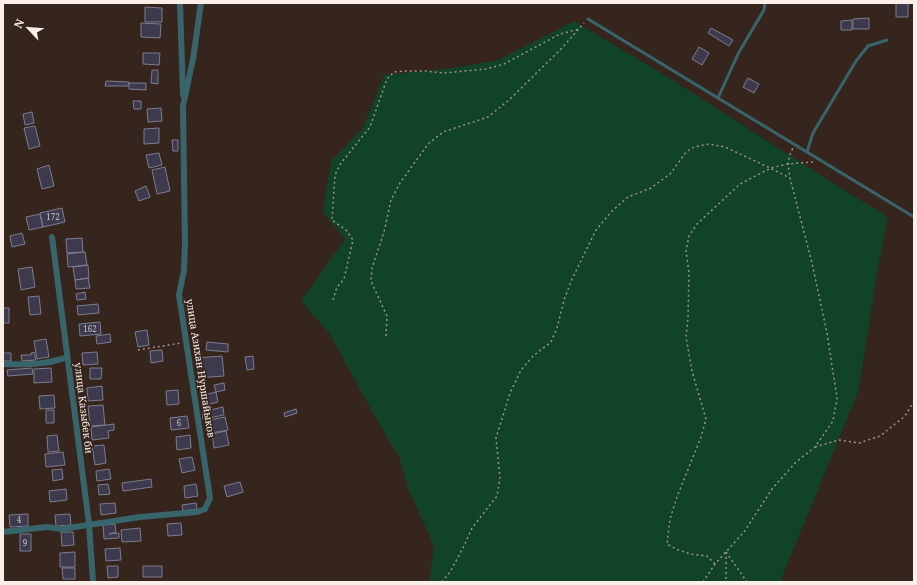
<svg xmlns="http://www.w3.org/2000/svg" width="917" height="585" viewBox="0 0 917 585" font-family="'Noto Serif',serif">
<style>
.green{fill:#104328}
.building{fill:#3c3a4c;stroke:#7d7c90}
.lines{fill:none;stroke-linecap:round;stroke-linejoin:round}
.path{stroke:#a0918b;stroke-width:1.5;stroke-dasharray:2 3;stroke-linecap:butt}
.lane{stroke:#38656b;stroke-width:3}
.street{stroke:#38656b;stroke-width:6}
.labels{text-anchor:middle;stroke-width:3.5;stroke-linejoin:round;paint-order:stroke}
.number-label{font-size:8px;fill:#cbc2c2}
.street-label{font-size:10px;fill:#fbefea;stroke:#36251d}
</style>
<rect width="100%" height="100%" fill="#36251d"/>
<path class="green" d="M 574,21 L 663,74 L 839,187 L 888,217 L 878,267 L 858,392 L 780,582 L 429,582 L 434,546 L 408,488 L 399,457 L 373,413 L 329,333 L 301,301 L 345,239 L 323,212 L 331,161 L 363,128 L 384,75 L 453,68 L 499,60 Z"/>
<path class="building" d="M 896,3 L 908,3 L 908,17 L 896,17 Z
M 145,7 L 162,8 L 162,22 L 145,22 Z
M 869,18 L 869,29 L 853,29 L 853,19 Z
M 852,20 L 852,30 L 841,30 L 841,21 Z
M 141,23 L 161,24 L 160,38 L 141,37 Z
M 711,28 L 733,40 L 729,46 L 708,33 Z
M 699,47 L 709,53 L 702,65 L 692,59 Z
M 143,53 L 160,53 L 159,65 L 143,64 Z
M 152,70 L 158,70 L 158,84 L 151,83 Z
M 748,78 L 759,84 L 754,93 L 743,87 Z
M 106,81 L 129,82 L 128,86 L 105,86 Z
M 129,83 L 146,83 L 146,90 L 129,89 Z
M 133,101 L 141,101 L 141,109 L 134,109 Z
M 161,108 L 162,121 L 148,122 L 147,109 Z
M 32,112 L 34,123 L 25,125 L 23,114 Z
M 35,126 L 40,146 L 29,149 L 24,128 Z
M 159,128 L 159,143 L 144,144 L 144,129 Z
M 172,140 L 178,140 L 178,151 L 173,151 Z
M 159,153 L 162,165 L 149,168 L 146,155 Z
M 49,165 L 54,186 L 42,189 L 37,169 Z
M 165,167 L 170,191 L 157,194 L 152,170 Z
M 146,186 L 150,197 L 139,201 L 135,191 Z
M 62,208 L 65,222 L 43,227 L 40,213 Z
M 40,214 L 43,227 L 29,230 L 26,217 Z
M 22,233 L 25,244 L 12,247 L 10,236 Z
M 82,238 L 83,252 L 67,253 L 66,239 Z
M 85,252 L 87,265 L 68,267 L 67,254 Z
M 88,265 L 89,278 L 75,280 L 73,267 Z
M 32,267 L 35,287 L 21,290 L 18,269 Z
M 88,278 L 90,288 L 76,289 L 75,280 Z
M 85,292 L 86,299 L 77,300 L 76,294 Z
M 39,296 L 41,314 L 30,315 L 28,297 Z
M 98,304 L 99,313 L 78,315 L 77,306 Z
M 3,308 L 9,308 L 9,323 L 3,323 Z
M 100,322 L 101,334 L 80,336 L 79,324 Z
M 147,330 L 149,345 L 138,347 L 135,332 Z
M 110,334 L 111,342 L 97,344 L 96,336 Z
M 46,339 L 49,357 L 37,359 L 34,341 Z
M 207,342 L 228,344 L 228,352 L 206,350 Z
M 162,350 L 163,361 L 151,363 L 150,351 Z
M 34,352 L 36,360 L 22,361 L 21,355 L 31,355 L 31,353 Z
M 97,352 L 98,364 L 83,365 L 82,353 Z
M 3,353 L 11,353 L 11,361 L 3,361 Z
M 222,356 L 224,376 L 198,378 L 196,358 Z
M 253,356 L 254,369 L 247,370 L 245,357 Z
M 32,368 L 33,374 L 8,376 L 7,370 Z
M 51,368 L 52,382 L 34,383 L 34,369 Z
M 90,368 L 102,368 L 101,379 L 90,379 Z
M 224,383 L 225,390 L 216,392 L 214,385 Z
M 102,386 L 103,400 L 88,401 L 87,388 Z
M 178,390 L 179,404 L 167,405 L 166,391 Z
M 216,392 L 218,402 L 206,405 L 204,395 Z
M 54,395 L 55,408 L 40,409 L 39,396 Z
M 103,405 L 105,425 L 90,426 L 88,406 Z
M 223,407 L 224,415 L 203,419 L 202,412 Z
M 296,409 L 297,413 L 285,417 L 284,413 Z
M 46,410 L 54,410 L 54,423 L 46,423 Z
M 187,416 L 189,428 L 171,430 L 170,418 Z
M 225,417 L 228,430 L 211,433 L 209,420 Z
M 114,424 L 114,430 L 108,431 L 109,438 L 92,440 L 91,427 Z
M 226,431 L 229,445 L 214,448 L 212,434 Z
M 57,435 L 59,451 L 48,452 L 47,436 Z
M 190,435 L 191,448 L 177,450 L 176,437 Z
M 104,445 L 106,463 L 95,465 L 92,446 Z
M 63,452 L 65,465 L 46,467 L 45,454 Z
M 192,457 L 195,470 L 182,473 L 179,459 Z
M 62,469 L 63,479 L 53,481 L 52,470 Z
M 109,469 L 111,479 L 97,481 L 96,471 Z
M 151,479 L 152,487 L 123,491 L 122,483 Z
M 240,482 L 243,492 L 227,497 L 224,486 Z
M 108,484 L 110,494 L 99,495 L 98,485 Z
M 196,484 L 198,496 L 185,498 L 184,486 Z
M 66,489 L 67,500 L 50,502 L 49,491 Z
M 115,503 L 116,513 L 101,515 L 100,504 Z
M 196,503 L 197,509 L 183,511 L 182,505 Z
M 28,514 L 28,526 L 10,527 L 9,515 Z
M 70,514 L 71,525 L 56,526 L 55,515 Z
M 181,523 L 182,535 L 168,536 L 167,524 Z
M 115,524 L 116,532 L 109,534 L 119,533 L 119,538 L 104,539 L 103,525 Z
M 140,528 L 141,541 L 122,542 L 121,530 Z
M 61,532 L 73,532 L 74,545 L 62,546 Z
M 20,534 L 31,534 L 31,551 L 20,551 Z
M 120,548 L 121,560 L 106,561 L 105,549 Z
M 75,552 L 75,567 L 60,567 L 60,553 Z
M 107,566 L 118,566 L 118,577 L 108,578 Z
M 143,566 L 162,566 L 162,577 L 143,577 Z
M 62,568 L 75,568 L 75,579 L 63,579 Z"/>
<g class="lines">
<path class="path" d="M 333,300 L 337,287 L 344,279 L 353,240 L 346,230 L 332,220 L 335,175 L 341,163 L 370,127 L 387,79 L 394,72 L 405,71 L 426,71 L 444,73 L 486,69 L 504,64 L 560,34 L 579,29
M 386,336 L 387,316 L 371,281 L 372,268 L 384,232 L 391,200 L 400,183 L 428,144 L 443,132 L 488,117 L 509,100 L 562,48 L 584,23
M 138,350 L 181,343
M 815,447 L 839,440 L 859,443 L 880,436 L 905,416 L 914,401
M 726,552 L 747,582
M 726,552 L 726,582
M 715,564 L 707,556 L 690,554 L 676,549 L 667,544 L 670,519 L 677,497 L 701,437 L 706,419 L 692,371 L 686,337 L 688,319 L 689,273 L 686,251 L 689,236 L 697,224 L 740,184 L 771,168 L 787,164 L 813,162
M 442,582 L 450,572 L 463,548 L 472,528 L 497,496 L 500,478 L 496,438 L 510,393 L 521,370 L 533,356 L 551,342 L 557,328 L 564,300 L 572,279 L 596,230 L 612,211 L 628,197 L 651,188 L 670,174 L 687,151 L 694,147 L 709,144 L 725,147 L 766,166 L 790,178
M 703,582 L 715,564 L 744,532 L 772,489 L 796,462 L 815,447 L 833,421 L 837,398 L 827,333 L 812,263 L 790,178 C 788,167 787,158 793,148"/>
<path class="lane" d="M 588,19 L 914,217
M 718,98 L 739,52 L 764,10 L 765,3
M 807,152 L 813,133 L 856,61 L 868,46 L 887,40"/>
<path class="street" d="M 180,3 L 183,95
M 52,237 L 89,524 L 93,582
M 3,364 C 24,365 48,365 67,357
M 3,532 L 47,527 L 62,529 L 140,517 L 197,512 L 205,509 L 210,498 L 179,295 L 184,270 L 185,244 L 183,106 L 193,59 L 201,3"/>
</g>
<g class="labels">
<g class="number-label">
<text x="53" y="220">172</text>
<text x="90" y="332">162</text>
<text x="179" y="426">6</text>
<text x="19" y="523">4</text>
<text x="25" y="546">9</text>
</g>
<g class="street-label">
<text transform="translate(201 368) rotate(81)" y="4">улица Азихан Нуршайыков</text>
<text transform="translate(84 408) rotate(83)" y="4">улица Казыбек би</text>
</g>
</g>
<rect width="917" height="585" fill="none" stroke="#fbefea" stroke-width="8"/>
<g transform="translate(28 28) rotate(296)" stroke="#36251d" stroke-width="3" paint-order="stroke">
<path d="M0-3L7 15L0 10L-7 15Z" fill="#fbefea"/>
<text y="-6" font-size="11" font-weight="bold" text-anchor="middle" fill="#fbefea">N</text>
</g>
</svg>
